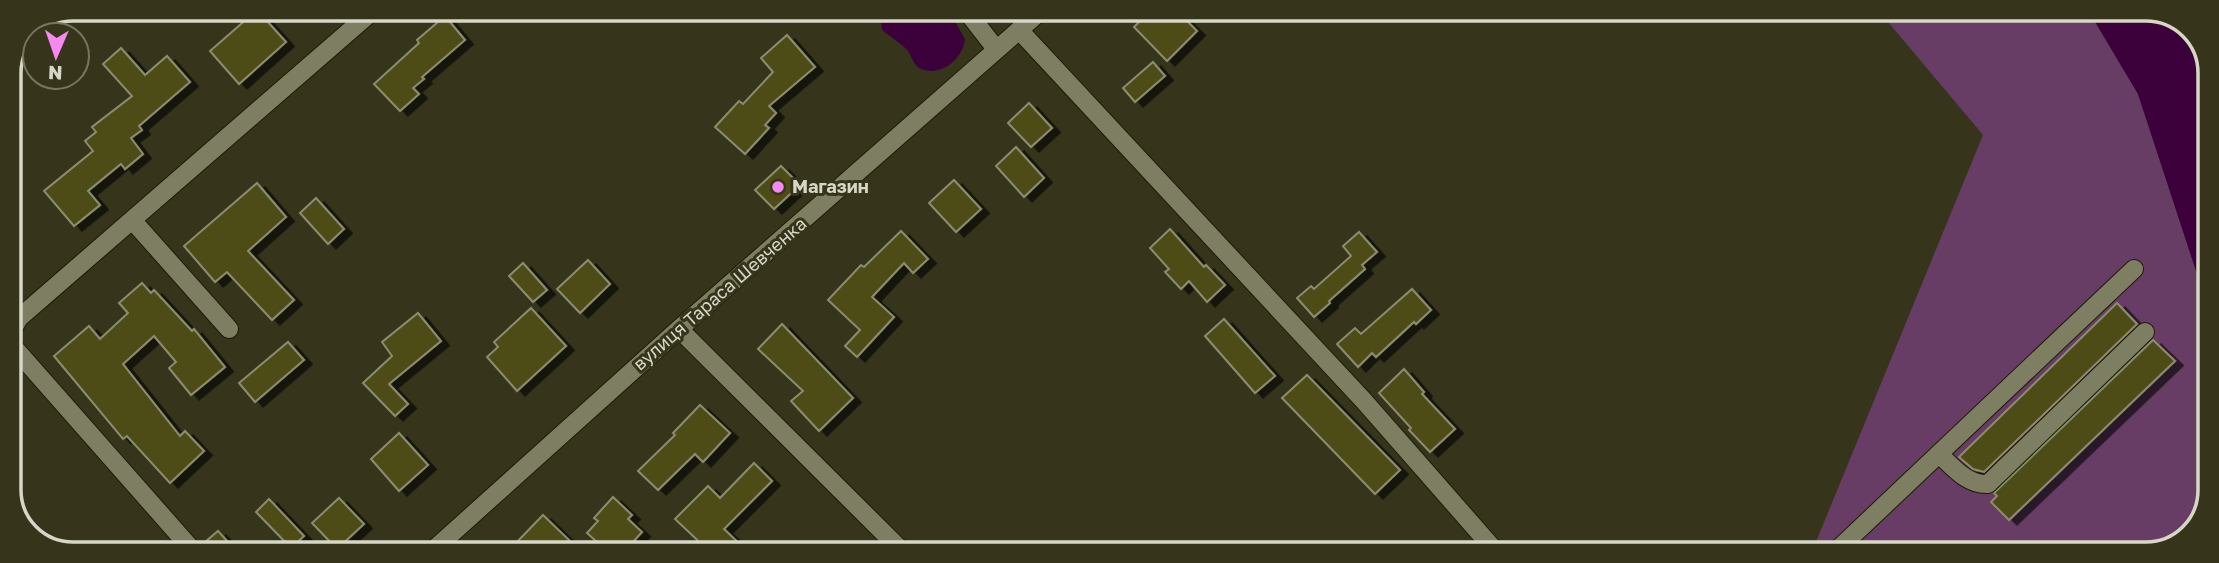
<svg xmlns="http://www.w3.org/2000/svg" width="2219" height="563" viewBox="0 0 2219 563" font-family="'Golos Text',sans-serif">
<defs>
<filter id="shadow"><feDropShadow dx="8" dy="4.5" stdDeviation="0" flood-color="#0009"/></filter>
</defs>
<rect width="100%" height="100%" fill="#36351b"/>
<polygon fill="#673d65" points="1878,10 2088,10 2138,94 2199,280 2209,288 2209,503 2188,539 2146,554 1811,554 1983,135"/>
<g fill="#3c003b">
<path d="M 882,9 L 945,9 L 954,20 L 965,39 C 963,59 941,77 921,69 C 913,65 912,57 908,51 C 901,43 890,37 882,30 L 880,13 Z"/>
<polygon points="2088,10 2159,10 2194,30 2210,65 2209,288 2199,280 2138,94"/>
</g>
<g fill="#4d4b19" stroke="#8c8c6f" stroke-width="2" filter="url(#shadow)">
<polygon points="1152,9 1175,9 1197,31 1167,61 1134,27"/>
<polygon points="257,10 286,42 239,84 210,51"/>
<polygon points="445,16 465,40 422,77 424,79 413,88 419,94 400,111 374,84 419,43 417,40"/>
<polygon points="787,35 815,67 769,106 776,113 765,125 769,128 745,154 715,127 739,101 743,104 773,72 761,58"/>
<polygon points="121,48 145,75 167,56 190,82 139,126 142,130 131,138 143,154 125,169 121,164 88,191 100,205 74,226 44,191 93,151 85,141 96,132 92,127 132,96 103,64"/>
<polygon points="1153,62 1165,76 1135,102 1123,88"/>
<polygon points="1029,103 1052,128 1031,147 1008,123"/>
<polygon points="1016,147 1044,178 1024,197 996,166"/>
<polygon points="781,166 800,185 774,209 755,190"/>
<polygon points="954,180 981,209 956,232 929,203"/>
<polygon points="257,183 286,217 248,251 294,300 272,320 227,272 215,282 184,246"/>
<polygon points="316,198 344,229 328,244 300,213"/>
<polygon points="1170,229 1204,267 1206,265 1225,285 1207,302 1189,281 1181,289 1165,272 1169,269 1150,248"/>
<polygon points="901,231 928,259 913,273 904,263 872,297 894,317 857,357 845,346 860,330 828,300 861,265 864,267"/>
<polygon points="1359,232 1377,252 1362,265 1365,269 1329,301 1330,303 1314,317 1297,298 1311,286 1314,289 1351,256 1343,246"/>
<polygon points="588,260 610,284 580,313 557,289"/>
<polygon points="523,263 547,290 533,302 509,276"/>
<polygon points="142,283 151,293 154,290 192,331 194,329 225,367 191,395 169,368 176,362 154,336 123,364 180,436 185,431 204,451 170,483 127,436 123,439 54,356 89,326 100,339 128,313 119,303"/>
<polygon points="1412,289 1431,310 1416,324 1414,322 1376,357 1372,353 1358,367 1337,344 1355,328 1361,334"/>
<polygon points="2117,303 2137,324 1984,472 1973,469 1959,457"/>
<polygon points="531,308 566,346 517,391 487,357 498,347 494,342"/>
<polygon points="418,313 441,341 389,384 408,404 395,416 363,383 392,356 382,342"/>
<polygon points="1224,319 1275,376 1255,393 1205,336"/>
<polygon points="782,324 853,398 819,431 791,401 803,391 758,349"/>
<polygon points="2153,340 2175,361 2009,520 1991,502 1997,496 1994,493"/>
<polygon points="288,342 304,360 255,402 239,383"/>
<polygon points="1404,369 1424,392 1422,394 1455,429 1430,452 1409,430 1411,428 1379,393"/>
<polygon points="1307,375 1400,470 1375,494 1282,398"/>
<polygon points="700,405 730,433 703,462 695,454 658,490 638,471 675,435 673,433"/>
<polygon points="399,433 428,465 399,491 371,459"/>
<polygon points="754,463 772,481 724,529 749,553 711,553 675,519 708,486 720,498"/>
<polygon points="613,497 632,515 628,519 642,532 623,553 609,553 587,533 598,521 594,518"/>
<polygon points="339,498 364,524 337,549 312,523"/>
<polygon points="269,499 304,536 291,548 256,512"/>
<polygon points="543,515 571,542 560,553 522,553 514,545"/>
<polygon points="218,531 238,553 212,553 204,543"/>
</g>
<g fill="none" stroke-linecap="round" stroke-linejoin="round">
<defs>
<g id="minor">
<polyline points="965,9 996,49"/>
<polyline points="1019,30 1364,401 1498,554"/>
<polyline points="133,221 229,329"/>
<polyline points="679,329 904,553"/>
<path d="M 1939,454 C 1953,467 1967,485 1988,484 L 2145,332"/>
<polyline points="195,553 10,343 11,332 19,318 375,9"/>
<polyline points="430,553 679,329 1043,9"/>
<polyline points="1833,554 2134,269"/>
</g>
</defs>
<use href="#minor" stroke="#1d1c04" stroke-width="20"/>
<use href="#minor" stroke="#7e7e62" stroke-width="18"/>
</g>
<circle fill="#f589ef" stroke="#36351b" stroke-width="2.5" cx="778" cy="187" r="7"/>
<g text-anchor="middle" stroke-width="6" stroke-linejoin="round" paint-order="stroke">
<g font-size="18" font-weight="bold" fill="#d7d7c8" stroke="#36351b" text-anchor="start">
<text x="792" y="193">Магазин</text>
</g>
<g font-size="18" fill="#d7d7c8" stroke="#36351b">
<text transform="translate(720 294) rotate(-41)" y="6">вулиця Тараса Шевченка</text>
</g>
</g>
<path d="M0 0H2219V563H0ZM73 21H2146A52 52 0 0 1 2198 73V490A52 52 0 0 1 2146 542H73A52 52 0 0 1 21 490V73A52 52 0 0 1 73 21Z" fill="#36351b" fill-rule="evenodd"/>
<path fill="none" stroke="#d7d7c8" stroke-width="3.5" d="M73 21H2146A52 52 0 0 1 2198 73V490A52 52 0 0 1 2146 542H73A52 52 0 0 1 21 490V73A52 52 0 0 1 73 21Z"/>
<g transform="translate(56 56) rotate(182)"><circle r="33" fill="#36351b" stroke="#767660" stroke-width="2"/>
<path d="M0-5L12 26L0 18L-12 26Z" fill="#f589ef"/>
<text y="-10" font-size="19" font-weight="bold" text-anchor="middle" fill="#d7d7c8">N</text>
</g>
</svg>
